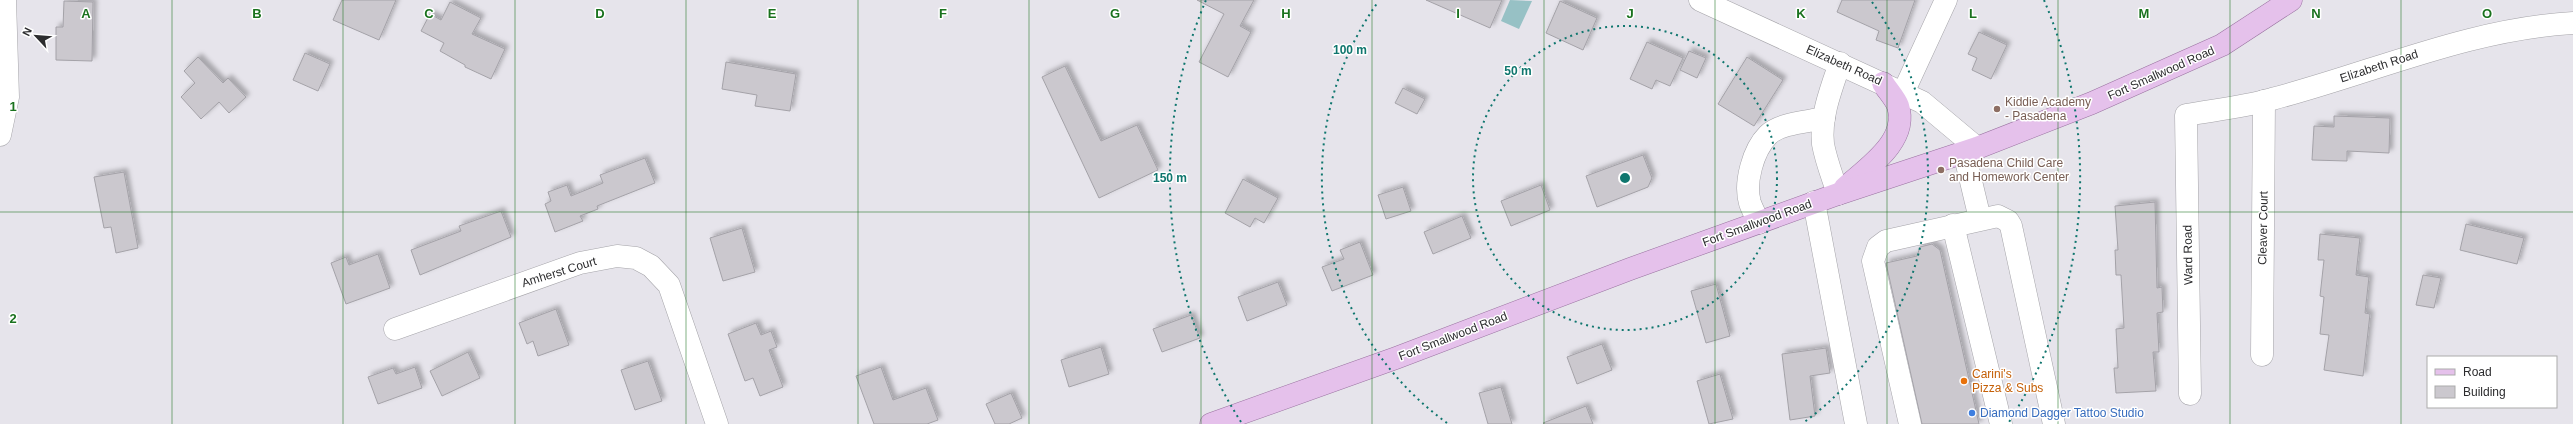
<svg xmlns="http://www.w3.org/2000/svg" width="2573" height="424" viewBox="0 0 2573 424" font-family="Arial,sans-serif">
<defs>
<filter id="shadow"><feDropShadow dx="3.5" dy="-3.5" stdDeviation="2" flood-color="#0004"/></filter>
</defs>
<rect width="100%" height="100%" fill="#e6e4eb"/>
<polygon fill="#97c1c5" points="1510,0 1532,1 1519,29 1501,21"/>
<g fill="#cbc8ce" stroke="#a4a2a8" filter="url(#shadow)">
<polygon points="342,0 396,0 379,40 333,20"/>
<polygon points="1197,0 1254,0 1240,26 1251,32 1228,77 1199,62 1224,14"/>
<polygon points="1426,0 1502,0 1490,28"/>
<polygon points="1842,0 1915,0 1898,48 1876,40 1879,31 1837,12"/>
<polygon points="64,1 93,2 92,61 56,60 56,27 63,27"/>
<polygon points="1560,1 1597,18 1583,50 1546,33"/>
<polygon points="450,2 481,18 472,34 505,49 491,79 465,67 465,65 440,51 444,43 421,31 430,14 441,20"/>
<polygon points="1979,32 2007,45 1991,79 1972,70 1977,58 1968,54"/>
<polygon points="1647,42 1683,58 1670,86 1656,80 1652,89 1630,79"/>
<polygon points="1689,51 1706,58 1697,78 1680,70"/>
<polygon points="305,53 330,64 318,91 293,80"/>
<polygon points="198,57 223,83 228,78 246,97 229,113 219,102 201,119 181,97 195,83 184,71"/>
<polygon points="1747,57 1783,80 1754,126 1718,104"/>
<polygon points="726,62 796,74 790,111 755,106 757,95 722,89"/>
<polygon points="1065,66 1101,141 1137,125 1158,170 1099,198 1042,77"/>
<polygon points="1403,88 1425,99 1417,114 1395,103"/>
<polygon points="2334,116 2390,118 2389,153 2347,151 2347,161 2312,160 2314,126 2334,127"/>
<polygon points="1643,155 1652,178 1648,187 1597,207 1586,176"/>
<polygon points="645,158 655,183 597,206 598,209 580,216 583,221 555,232 545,204 551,201 548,192 567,185 571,196 603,183 600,175"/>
<polygon points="124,172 138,248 116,253 111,227 104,228 94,177"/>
<polygon points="1243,179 1278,198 1264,223 1255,218 1250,227 1225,213"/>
<polygon points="1541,185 1550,210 1511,226 1501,201"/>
<polygon points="1403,187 1411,211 1386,219 1378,195"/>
<polygon points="2155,202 2157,288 2162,287 2163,312 2157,313 2159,352 2153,352 2156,391 2116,393 2114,368 2118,368 2116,329 2124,328 2121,275 2116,275 2115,250 2118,250 2115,206"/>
<polygon points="501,211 511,237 420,275 411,250 461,231 459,226"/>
<polygon points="1462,216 1471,238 1433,254 1424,232"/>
<polygon points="2466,224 2524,238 2517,264 2460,250"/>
<polygon points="742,228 755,272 723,281 710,238"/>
<polygon points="2320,234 2360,238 2356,275 2369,277 2365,313 2370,314 2363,376 2324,370 2329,335 2320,334 2324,297 2320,296 2324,260 2318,260"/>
<polygon points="1360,242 1373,275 1332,291 1322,267 1344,259 1340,250"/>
<polygon points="1932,244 1940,250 1979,424 1922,424 1886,263 1917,256 1920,247"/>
<polygon points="378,254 390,288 346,304 331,263 346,257 349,265"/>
<polygon points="2423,275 2441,278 2434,308 2416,305"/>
<polygon points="1278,282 1287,305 1247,321 1238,297"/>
<polygon points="1716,284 1730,336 1706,343 1691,291"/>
<polygon points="556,309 569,345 538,356 533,341 527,344 519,323"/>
<polygon points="1191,315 1200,338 1162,352 1153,329"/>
<polygon points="756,323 761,335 771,331 777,347 769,350 783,387 760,396 753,378 745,381 728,334"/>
<polygon points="1602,344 1612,370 1577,384 1567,357"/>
<polygon points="1101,347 1109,374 1069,387 1061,360"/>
<polygon points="1826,348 1830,373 1810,376 1815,416 1790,420 1782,354"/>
<polygon points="468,352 480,378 442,396 430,371"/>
<polygon points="648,361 662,401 635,410 621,370"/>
<polygon points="415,367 422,388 378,404 368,377 393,368 396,374"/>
<polygon points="881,367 893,400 926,388 938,420 927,424 874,424 856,376"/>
<polygon points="1720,374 1733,419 1709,424 1697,381"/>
<polygon points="1501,387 1512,424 1488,424 1479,393"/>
<polygon points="1011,393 1022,418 1009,424 995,424 986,404"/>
<polygon points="1586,406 1593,424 1544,424 1543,423"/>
</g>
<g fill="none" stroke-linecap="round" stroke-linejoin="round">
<defs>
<g id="minor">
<polyline points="1700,0 1922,102 1977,148"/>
<polyline points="1903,93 1946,0"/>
<polyline points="0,135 8,97 5,0"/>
<polyline points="1964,152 1980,219"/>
<path d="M 1838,194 C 1833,178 1826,161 1823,144 C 1820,117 1831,89 1840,63"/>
<polyline points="1814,202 1856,424"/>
<path d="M 1759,223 C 1756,216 1752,209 1750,203 C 1744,183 1753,150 1768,135 C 1780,123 1808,122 1824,118"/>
<polyline points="1953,225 2001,424"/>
<polyline points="395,329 580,263 617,256 636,258 651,266 669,285 717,424"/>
<polyline points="2262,355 2264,101"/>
<path d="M 2190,394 L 2186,115 C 2214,110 2244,107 2272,99 C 2372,73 2468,29 2573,23"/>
<polyline points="1910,424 1873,261 1878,247 1886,241 1998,216 2008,221 2011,226 2054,424"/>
</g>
<g id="major">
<path d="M 1845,188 C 1867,168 1909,141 1898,106 C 1895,98 1887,90 1883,83"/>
<polyline points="1211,424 1396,358 1630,269 1838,194 1977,148 2092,103 2222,45 2291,0"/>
</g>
</defs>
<use href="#minor" stroke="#a5a4a9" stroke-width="23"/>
<use href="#major" stroke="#9972a0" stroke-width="23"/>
<use href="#minor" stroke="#fff" stroke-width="22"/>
<use href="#major" stroke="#e5c1eb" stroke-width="22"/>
</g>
<path fill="none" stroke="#1a721e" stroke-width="1" stroke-opacity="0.55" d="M 172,0 L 172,424M 343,0 L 343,424M 515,0 L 515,424M 686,0 L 686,424M 858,0 L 858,424M 1029,0 L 1029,424M 1201,0 L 1201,424M 1372,0 L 1372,424M 1544,0 L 1544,424M 1715,0 L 1715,424M 1887,0 L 1887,424M 2058,0 L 2058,424M 2230,0 L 2230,424M 2401,0 L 2401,424M 0,212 L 2573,212"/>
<g fill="none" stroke="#0f766e" stroke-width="2" stroke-dasharray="2 4">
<circle cx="1625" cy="178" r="152"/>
<path d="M1447 423A303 303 0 0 1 1378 2M1872 2A303 303 0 0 1 1803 423"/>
<path d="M1241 422A455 455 0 0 1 1206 0M2044 0A455 455 0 0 1 2009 422"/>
</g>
<g fill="#8d6e63" stroke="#fff" stroke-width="1.5">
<circle cx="1997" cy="109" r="4"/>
<circle cx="1941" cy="170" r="4"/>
</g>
<circle fill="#e8710a" stroke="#fff" stroke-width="1.5" cx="1964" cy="381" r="4"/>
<circle fill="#3f7fe0" stroke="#fff" stroke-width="1.5" cx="1972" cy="413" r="4"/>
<g text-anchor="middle" stroke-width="3" stroke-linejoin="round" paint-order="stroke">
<g font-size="12" fill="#2c2c2e" stroke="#fff">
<text transform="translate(1844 65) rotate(24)" y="4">Elizabeth Road</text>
<text transform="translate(2379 66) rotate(-18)" y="4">Elizabeth Road</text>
<text transform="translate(2161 73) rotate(-24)" y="4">Fort Smallwood Road</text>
<text transform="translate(1757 223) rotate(-20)" y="4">Fort Smallwood Road</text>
<text transform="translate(2263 228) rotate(-89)" y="4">Cleaver Court</text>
<text transform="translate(2188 255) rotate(-91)" y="4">Ward Road</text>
<text transform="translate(559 272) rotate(-17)" y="4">Amherst Court</text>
<text transform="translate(1453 336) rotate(-21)" y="4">Fort Smallwood Road</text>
</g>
<g font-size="12" fill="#785e54" stroke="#fff" text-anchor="start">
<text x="2005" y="106">Kiddie Academy<tspan x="2005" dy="14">- Pasadena</tspan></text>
<text x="1949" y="167">Pasadena Child Care<tspan x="1949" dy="14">and Homework Center</tspan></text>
</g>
<g font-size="12" fill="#c56008" stroke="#fff" text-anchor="start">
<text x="1972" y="378">Carini's<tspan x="1972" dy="14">Pizza &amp; Subs</tspan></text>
</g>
<g font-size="12" fill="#366cbe" stroke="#fff" text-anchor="start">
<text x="1980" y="417">Diamond Dagger Tattoo Studio</text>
</g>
</g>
<g font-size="13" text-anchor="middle" font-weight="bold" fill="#1a721e" stroke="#fff" stroke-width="3" stroke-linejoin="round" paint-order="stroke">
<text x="86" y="18">A</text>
<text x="257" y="18">B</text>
<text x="429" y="18">C</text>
<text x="600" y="18">D</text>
<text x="772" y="18">E</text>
<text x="943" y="18">F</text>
<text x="1115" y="18">G</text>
<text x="1286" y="18">H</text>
<text x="1458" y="18">I</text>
<text x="1630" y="18">J</text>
<text x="1801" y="18">K</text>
<text x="1973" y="18">L</text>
<text x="2144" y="18">M</text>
<text x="2316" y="18">N</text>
<text x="2487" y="18">O</text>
<text x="13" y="111">1</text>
<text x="13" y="323">2</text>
</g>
<circle cx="1625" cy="178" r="6" fill="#0f766e" stroke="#fff" stroke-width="2"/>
<g font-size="12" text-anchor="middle" font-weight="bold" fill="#0f766e" stroke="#fff" stroke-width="3" stroke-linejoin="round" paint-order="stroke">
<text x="1350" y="54">100 m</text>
<text x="1518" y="75">50 m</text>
<text x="1170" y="182">150 m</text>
</g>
<rect x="2427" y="356" width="130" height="52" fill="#ffffff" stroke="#ababab"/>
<rect x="2435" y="369" width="20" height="6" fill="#e5c1eb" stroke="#ababab"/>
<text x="2463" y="376" font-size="12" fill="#2c2c2e">Road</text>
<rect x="2435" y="386" width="20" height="12" fill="#cbc8ce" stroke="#ababab"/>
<text x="2463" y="396" font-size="12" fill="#2c2c2e">Building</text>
<g transform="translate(36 36) rotate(296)" stroke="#ffffff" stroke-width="3" paint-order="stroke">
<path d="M0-3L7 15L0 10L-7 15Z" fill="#2c2c2e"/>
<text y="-6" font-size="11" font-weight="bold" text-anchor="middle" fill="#2c2c2e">N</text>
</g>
</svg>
